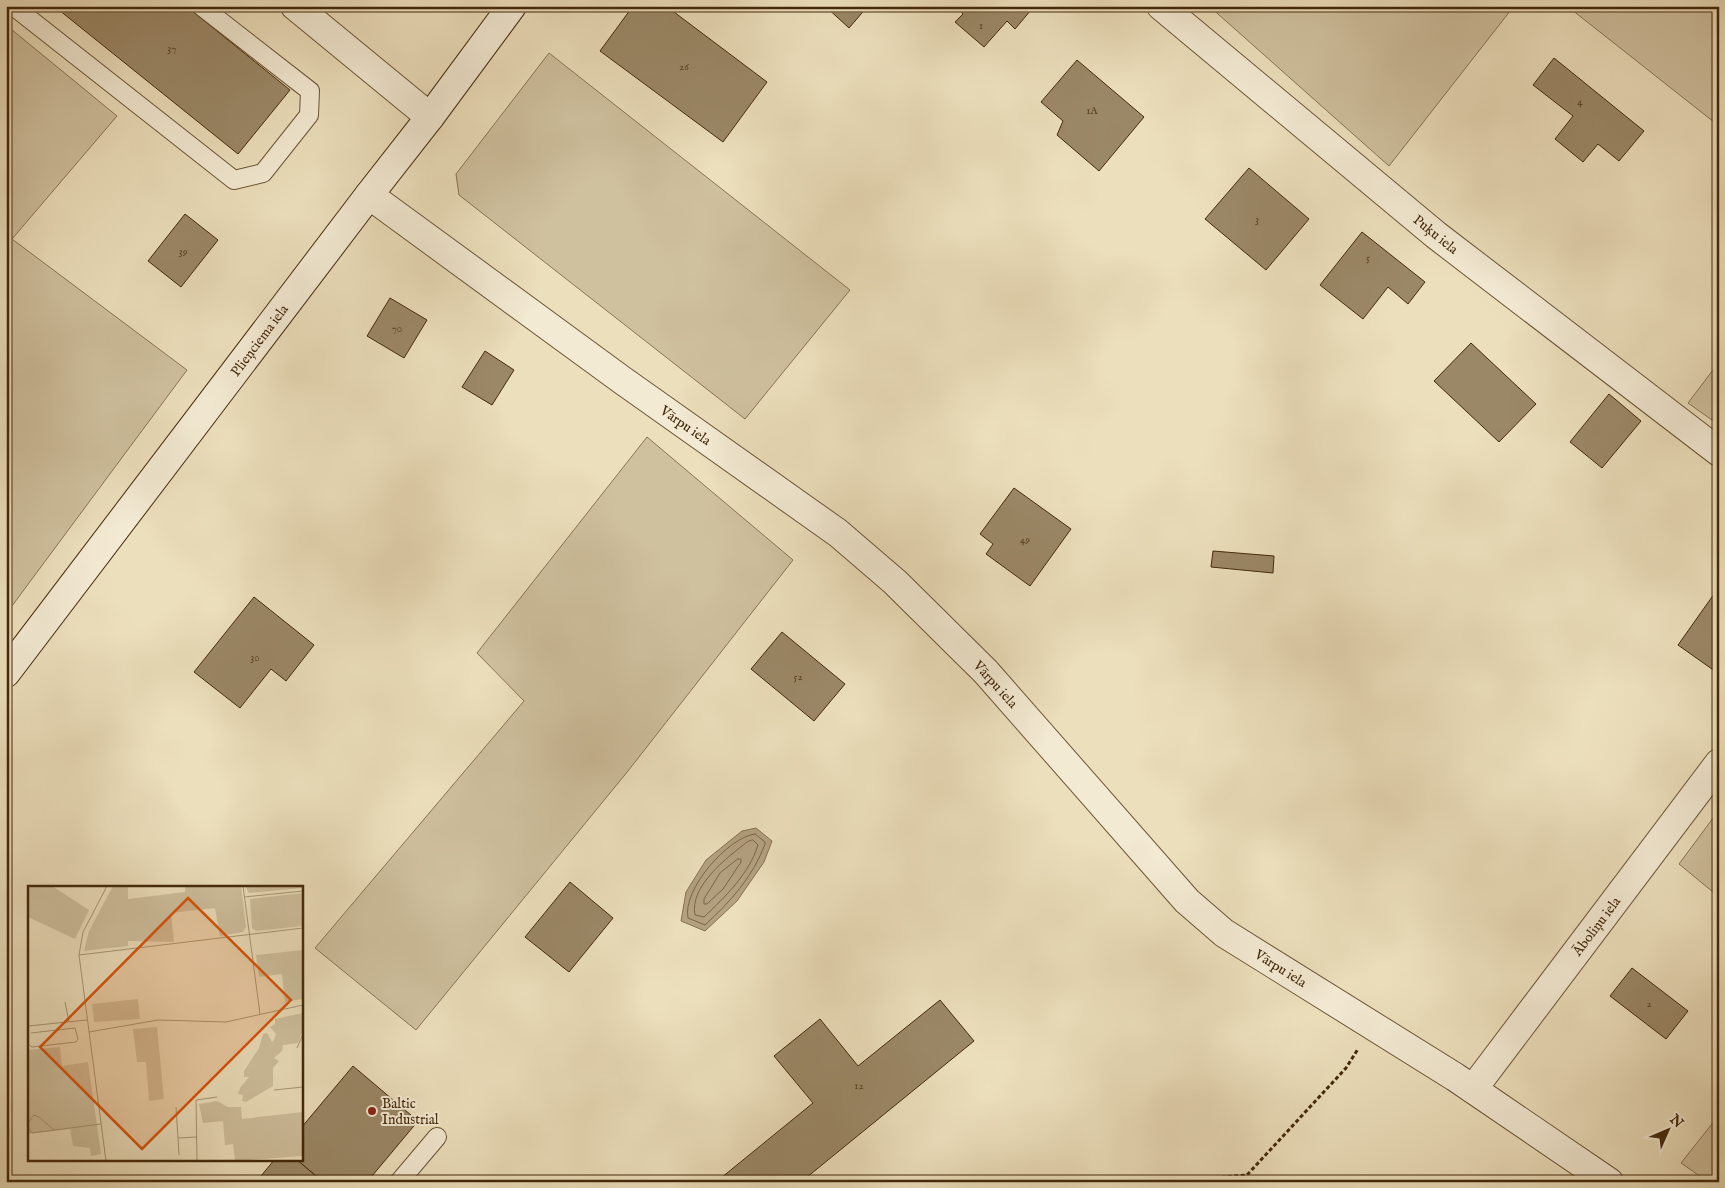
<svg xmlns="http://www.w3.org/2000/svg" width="1725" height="1188" viewBox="0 0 1725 1188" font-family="'IM FELL English',serif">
<rect width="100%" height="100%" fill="#ecdfbc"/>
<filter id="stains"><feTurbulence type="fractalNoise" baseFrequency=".004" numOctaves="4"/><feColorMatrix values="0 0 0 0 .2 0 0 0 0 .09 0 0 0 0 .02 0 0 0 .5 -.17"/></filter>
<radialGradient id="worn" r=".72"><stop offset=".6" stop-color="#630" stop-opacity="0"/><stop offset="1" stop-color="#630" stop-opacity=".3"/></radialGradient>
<g fill="#cfc09e" stroke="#897454">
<polygon points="1209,6 1514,6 1389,166"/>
<polygon points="1567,6 1719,6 1719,126"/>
<polygon points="6,25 117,116 12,239 187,370 6,614"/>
<polygon points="549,53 850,290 745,419 459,195 456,174"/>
<polygon points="1719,362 1719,425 1688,403"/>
<polygon points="647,437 793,560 628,771 416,1030 315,948 524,701 477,653"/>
<polygon points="1719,810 1719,897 1679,864"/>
<polygon points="1719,1115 1719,1182 1708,1182 1681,1163"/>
</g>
<polygon fill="#b3a180" stroke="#867151" points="756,828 772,841 764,862 737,901 705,931 681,921 686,892 706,860 742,831"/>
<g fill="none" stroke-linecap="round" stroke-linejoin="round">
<g stroke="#7b6546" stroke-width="1">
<path d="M 755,834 L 765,842 L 765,844 C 753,877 730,902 705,925 L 688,918 C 682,890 728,837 755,834 Z"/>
<path d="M 753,840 L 758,845 C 749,874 725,897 704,917 L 695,915 C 689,886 728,857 747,842 Z"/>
<polygon points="738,859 741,859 741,862 723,889 707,904 704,904 704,899 720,873"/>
</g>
</g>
<g fill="#9b8867" stroke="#43290b">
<polygon points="54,6 186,6 290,90 238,154"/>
<polygon points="633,6 666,6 767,82 723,142 600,51"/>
<polygon points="825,6 868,6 849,28"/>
<polygon points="955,6 1026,6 1031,10 1015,29 1007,21 984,47 955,22 963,14"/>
<polygon points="1554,58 1644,131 1619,161 1598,144 1583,162 1555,139 1573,116 1533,85"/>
<polygon points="1077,60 1144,117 1099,171 1057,135 1063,121 1041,102"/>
<polygon points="1249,168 1309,219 1266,270 1205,219"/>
<polygon points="185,214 218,240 181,287 148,261"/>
<polygon points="1362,232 1425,282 1408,304 1388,287 1363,319 1320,285"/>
<polygon points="390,298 427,320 404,358 367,336"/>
<polygon points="1471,343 1536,404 1499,442 1434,381"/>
<polygon points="485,351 514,370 492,405 462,387"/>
<polygon points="1609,394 1641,421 1602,468 1570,442"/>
<polygon points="1014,488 1071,529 1030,586 986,554 993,544 980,534"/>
<polygon points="1213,551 1274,556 1273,573 1211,567"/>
<polygon points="1719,587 1719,674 1678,645"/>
<polygon points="254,597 314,645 286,681 271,669 240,708 194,672"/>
<polygon points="782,632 845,684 814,721 751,669"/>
<polygon points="570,882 613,918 569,972 525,937"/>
<polygon points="1632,968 1688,1011 1666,1039 1610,996"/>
<polygon points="940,1000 974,1041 801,1182 716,1182 813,1103 774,1056 820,1019 858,1066"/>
<polygon points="353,1066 418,1121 367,1182 323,1182 296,1159 301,1159 301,1128"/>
<polygon points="275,1159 296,1159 323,1182 256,1182"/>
</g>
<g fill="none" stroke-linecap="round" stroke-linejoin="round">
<defs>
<g id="service">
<polyline points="13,6 234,180 263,173 309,115 310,91 201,6"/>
<polyline points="399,1182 437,1137"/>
</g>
<g id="minor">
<polyline points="295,6 430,117"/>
<polyline points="1161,6 1436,235 1719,452"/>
<polyline points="369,195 622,380 838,533 895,582 986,672 1187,901 1224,933 1455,1077 1609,1182"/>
<polyline points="1473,1089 1719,763"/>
</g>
<polyline id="secondary" points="6,673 369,195 430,117 512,6"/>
</defs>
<use href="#service" stroke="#6d5637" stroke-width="20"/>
<use href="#minor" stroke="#6d5637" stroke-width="30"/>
<use href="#secondary" stroke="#43290b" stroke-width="30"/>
<polyline stroke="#43290b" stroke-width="3" stroke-dasharray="4 2.5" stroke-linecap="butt" points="1163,1182 1247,1175 1346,1068 1358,1049"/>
<use href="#service" stroke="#f3ead3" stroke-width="18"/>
<use href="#minor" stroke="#f3ead3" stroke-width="28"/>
<use href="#secondary" stroke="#f3ead3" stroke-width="28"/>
</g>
<circle fill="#8f2418" stroke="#f3ead3" stroke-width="2" cx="372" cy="1111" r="5"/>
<g text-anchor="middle" stroke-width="4" stroke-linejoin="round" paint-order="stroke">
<g font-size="11" fill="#594122">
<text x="981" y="29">1</text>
<text x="172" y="52">37</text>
<text x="684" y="70">26</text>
<text x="1580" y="105">4</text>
<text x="1092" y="114">1A</text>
<text x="1257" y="223">3</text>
<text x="183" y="255">39</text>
<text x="1368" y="261">5</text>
<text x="397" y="332">70</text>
<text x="1025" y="543">49</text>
<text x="255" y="661">30</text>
<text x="798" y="680">52</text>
<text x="1649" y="1007">2</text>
<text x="859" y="1089">12</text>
</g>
<g font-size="14" fill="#43290b" stroke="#f3ead3">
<text transform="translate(1436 234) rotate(39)" y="5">Puķu iela</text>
<text transform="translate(259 340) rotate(-53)" y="5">Plieņciema iela</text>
<text transform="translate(686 425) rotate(35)" y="5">Vārpu iela</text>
<text transform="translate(996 684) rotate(48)" y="5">Vārpu iela</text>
<text transform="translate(1596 926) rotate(-53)" y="5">Āboliņu iela</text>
<text transform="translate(1281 968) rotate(32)" y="5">Vārpu iela</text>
</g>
<g font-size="14" fill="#43290b" stroke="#f3ead3" text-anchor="start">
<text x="382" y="1108">Baltic<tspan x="382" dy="16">Industrial</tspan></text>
</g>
</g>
<g transform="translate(28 886)">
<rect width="275" height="275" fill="#ecdfbc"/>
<path d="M 0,0 L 24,0 L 61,24 L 47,53 L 0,31 ZM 85,0 L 100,0 L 100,13 L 157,6 L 157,0 L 213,0 L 218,41 L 215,46 L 192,50 L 187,22 L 143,27 L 146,56 L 100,55 L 100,60 L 56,65 L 61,45 ZM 217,0 L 275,0 L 275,2 L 221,7 ZM 275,7 L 275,40 L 228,45 L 224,42 L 222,13 ZM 275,64 L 275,113 L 257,116 L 254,88 L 231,91 L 228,69 ZM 110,113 L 112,133 L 66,136 L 64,118 ZM 275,127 L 275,144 L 270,157 L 255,159 L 254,165 L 246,172 L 251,175 L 245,182 L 245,200 L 218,216 L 214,215 L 215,209 L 210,208 L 212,202 L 221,191 L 216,191 L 216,185 L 231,162 L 235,148 L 239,147 L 244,156 L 246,154 L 248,148 L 242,141 L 247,138 L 247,133 ZM 129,141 L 136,213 L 121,215 L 118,176 L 109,176 L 105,143 ZM 32,161 L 34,180 L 60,176 L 73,268 L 63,270 L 62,262 L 45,260 L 42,243 L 0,248 L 0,164 ZM 189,215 L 200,221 L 213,221 L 214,233 L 275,226 L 275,270 L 207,275 L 205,258 L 197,259 L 195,235 L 175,237 L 171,218 Z" fill="#cfc09e"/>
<path fill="none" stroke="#a89675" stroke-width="1" d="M 215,0 L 232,128M 216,11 L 275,5M 51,69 L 275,42M 37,116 L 41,136M 0,140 L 59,134M 61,146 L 130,134 L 198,136 L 275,119M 0,158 L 4,161 L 48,156 L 50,153 L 47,142 L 3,147M 269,162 L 275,148M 246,204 L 275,201M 148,221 L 150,252 L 169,251M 0,237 L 6,229 L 11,231 L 26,244M 0,241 L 4,247 L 73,238M 150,252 L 151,269M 78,275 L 51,69 L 55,46 L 79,0M 169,275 L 168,214 L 189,211"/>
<path fill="#d8540c" fill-opacity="0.15" stroke="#d8540c" stroke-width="2.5" d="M 160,12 L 263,114 L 114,263 L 12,161 Z"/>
<rect width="275" height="275" fill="none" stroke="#43290b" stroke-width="2.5"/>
</g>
<rect width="1725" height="1188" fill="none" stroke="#ecdfbc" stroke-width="25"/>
<rect x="8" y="8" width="1710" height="1173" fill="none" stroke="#43290b" stroke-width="2.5"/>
<rect x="12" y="12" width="1700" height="1163" fill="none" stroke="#43290b"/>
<g transform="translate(1668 1130) rotate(45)" stroke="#f3ead3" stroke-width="4" paint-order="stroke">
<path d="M0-4L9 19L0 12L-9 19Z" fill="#43290b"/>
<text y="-8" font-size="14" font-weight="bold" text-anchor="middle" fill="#43290b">N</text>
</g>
<rect width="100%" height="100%" filter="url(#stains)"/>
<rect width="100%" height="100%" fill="url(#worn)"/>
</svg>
